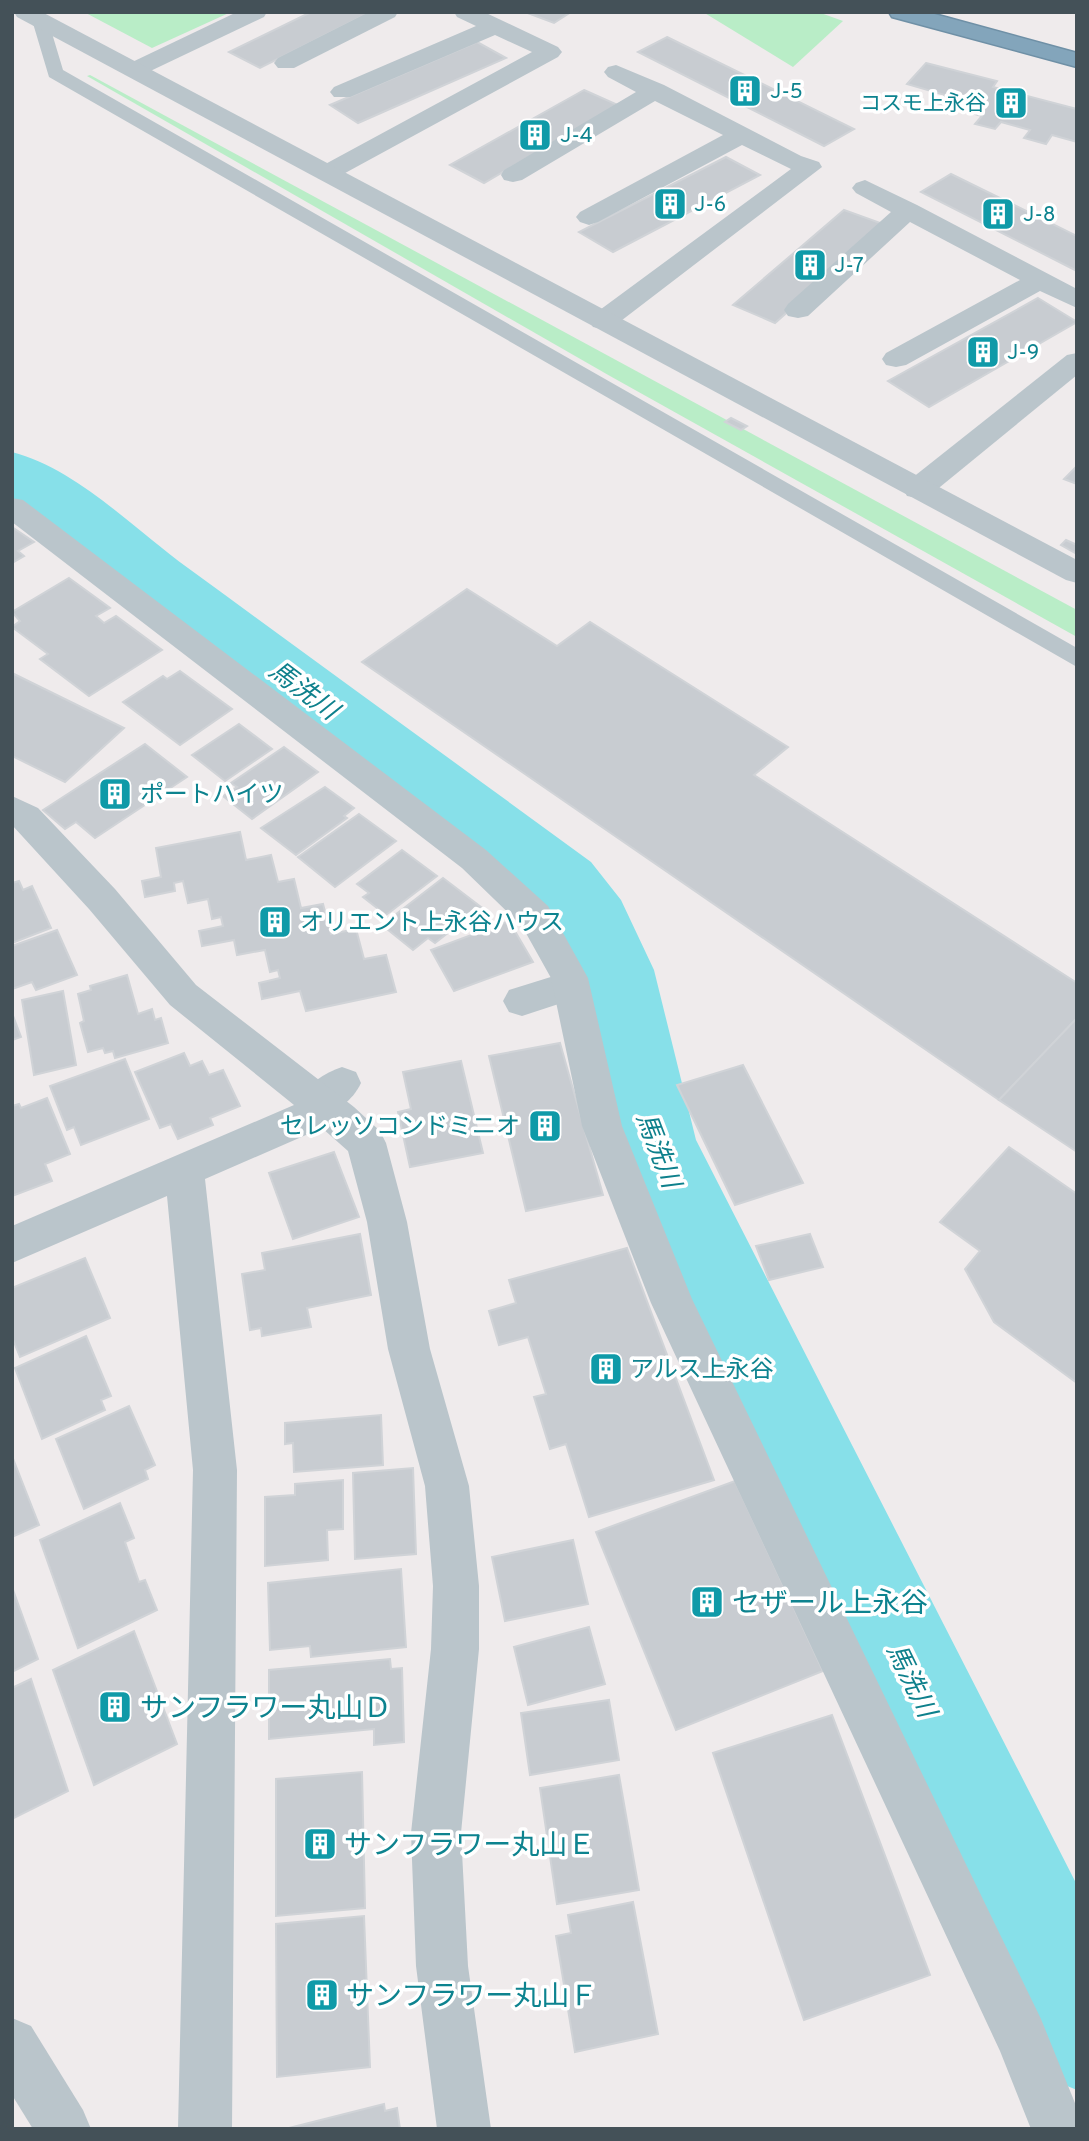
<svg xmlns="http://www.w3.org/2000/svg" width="1089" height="2141" viewBox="0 0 1089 2141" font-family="Overpass,'Noto Sans JP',sans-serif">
<rect width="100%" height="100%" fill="#efebec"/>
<g fill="#b9edc7">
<polygon points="84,12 231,12 152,48"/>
<polygon points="703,12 818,12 843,21 793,67"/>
<polygon points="90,75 1077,610 1077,637 610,376 87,76"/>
</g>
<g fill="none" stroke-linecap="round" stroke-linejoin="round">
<path fill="#87e0e9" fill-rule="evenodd" d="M 12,452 C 77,469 134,529 188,568 C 322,666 457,764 591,862 L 621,900 L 654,970 L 696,1140 L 1077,1885 L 1077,2090 L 1033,2072 L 993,1976 L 603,1142 L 566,970 L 554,937 L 531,908 L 12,505 Z"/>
</g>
<g fill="#c8ccd1" stroke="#d0d3d7" stroke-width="2">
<polygon points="311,12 371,12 260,68 229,52"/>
<polygon points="525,12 571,12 554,23"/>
<polygon points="667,37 854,129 824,146 638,52"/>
<polygon points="477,42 506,58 358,123 330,105"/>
<polygon points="926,63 997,81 993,87 1077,109 1077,142 1052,135 1046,144 1024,138 1030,130 1001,122 995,129 975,124 982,116 964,111 972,102 954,101 949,107 938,103 945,95 907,84"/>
<polygon points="584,90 618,105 484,183 450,165"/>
<polygon points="726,157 760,175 613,252 579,232"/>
<polygon points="951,174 1077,236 1077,271 921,192"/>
<polygon points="844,210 886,225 775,323 733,305"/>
<polygon points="1038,298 1077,322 929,407 888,381"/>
<polygon points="731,418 747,426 741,430 725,422"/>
<polygon points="1077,466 1077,484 1064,479"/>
<polygon points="12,527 34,542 18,551 24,556 12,563"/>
<polygon points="1066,540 1077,545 1077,554 1061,545"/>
<polygon points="69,578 110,608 96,616 104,623 116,616 162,650 89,696 40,659 48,654 12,627 20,621 12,612"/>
<polygon points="467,589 557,646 590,622 788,747 754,775 1077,983 1077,1018 999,1100 362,662"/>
<polygon points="180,671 232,709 180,745 123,702 163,676 167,679"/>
<polygon points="12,673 124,728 65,782 12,756"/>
<polygon points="239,724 272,749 225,781 192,755"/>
<polygon points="145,744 187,777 95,838 76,822 65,829 43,810"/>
<polygon points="284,747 318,772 252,819 223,796 237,787 231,783"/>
<polygon points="325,787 354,808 344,816 347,818 296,855 261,828"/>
<polygon points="359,814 396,841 335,887 298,857"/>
<polygon points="240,832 246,860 271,855 278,882 294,879 301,908 323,904 331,934 356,929 364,959 386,955 396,992 306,1011 300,991 262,999 259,983 280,978 278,970 270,972 265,950 237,955 234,940 202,946 199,931 223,926 221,917 212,919 208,899 188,903 183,881 174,883 175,891 145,897 142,881 161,877 156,848"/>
<polygon points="402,850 437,876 386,915 363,897 369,893 357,884"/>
<polygon points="443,878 481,907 435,943 428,938 413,950 382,925"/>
<polygon points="19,881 23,890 32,886 51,928 12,943 12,883"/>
<polygon points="509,921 533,962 454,991 431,950"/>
<polygon points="57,930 77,975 36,990 32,982 12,989 12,946"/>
<polygon points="127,975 138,1014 152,1009 155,1020 161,1018 168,1043 115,1058 113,1051 105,1053 103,1048 88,1052 80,1023 84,1021 78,994 91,990 90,986"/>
<polygon points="63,991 76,1065 34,1075 22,1000"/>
<polygon points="12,1013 21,1037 12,1040"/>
<polygon points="1077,1018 1077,1152 999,1100"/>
<polygon points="560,1043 603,1195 526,1211 489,1056"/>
<polygon points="184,1053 190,1066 202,1061 209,1075 223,1070 240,1106 210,1118 213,1125 178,1139 171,1124 160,1128 135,1072"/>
<polygon points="125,1059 149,1119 81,1145 74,1127 67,1130 50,1086"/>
<polygon points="461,1061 483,1153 410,1167 398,1112 411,1109 403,1072"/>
<polygon points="743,1065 803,1183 735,1205 677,1085"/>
<polygon points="47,1098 70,1154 45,1164 52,1181 12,1196 12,1106 19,1104 21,1108"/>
<polygon points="1009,1147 1077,1194 1077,1383 994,1322 965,1269 980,1251 940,1222"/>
<polygon points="334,1152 359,1217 293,1239 269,1173"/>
<polygon points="360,1234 371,1295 307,1308 311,1327 262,1336 261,1328 250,1330 242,1274 265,1270 262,1253"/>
<polygon points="810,1234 823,1267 769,1280 756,1246"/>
<polygon points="627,1248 714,1480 589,1517 566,1444 550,1449 534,1397 546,1394 528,1337 499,1345 489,1311 516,1303 509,1280"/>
<polygon points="85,1258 110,1318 20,1357 12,1337 12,1288"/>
<polygon points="86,1336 111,1396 101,1400 105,1410 42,1439 15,1368"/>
<polygon points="129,1406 155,1465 145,1470 148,1479 84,1509 56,1439"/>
<polygon points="381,1415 383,1465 294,1472 293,1443 285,1444 285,1423"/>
<polygon points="12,1456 39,1525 12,1537"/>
<polygon points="413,1468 416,1554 355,1559 353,1473"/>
<polygon points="343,1480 343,1529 327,1530 328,1560 265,1566 265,1497 295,1495 295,1484"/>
<polygon points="735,1481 823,1671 676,1730 596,1532"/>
<polygon points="120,1503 134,1538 125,1542 139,1582 145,1580 157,1610 78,1648 40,1540"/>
<polygon points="573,1540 588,1604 505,1621 492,1557"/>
<polygon points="401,1569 406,1647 311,1657 310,1646 270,1650 268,1583"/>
<polygon points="12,1587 38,1659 12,1672"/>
<polygon points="589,1627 605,1684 528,1705 514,1647"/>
<polygon points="134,1631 177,1744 94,1785 53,1670"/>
<polygon points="390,1659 391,1669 402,1668 404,1742 374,1745 374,1729 269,1739 269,1670"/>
<polygon points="31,1679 68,1791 12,1819 12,1688"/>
<polygon points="609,1700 619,1760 530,1775 521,1713"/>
<polygon points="832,1715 930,1975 804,2020 713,1753"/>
<polygon points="362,1772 365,1908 276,1916 276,1779"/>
<polygon points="619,1775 639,1890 557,1904 540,1788"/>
<polygon points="633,1902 658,2034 575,2052 556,1936 571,1933 568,1915"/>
<polygon points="364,1916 370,2067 277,2077 276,1924"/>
<polygon points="384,2104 385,2111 397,2108 400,2129 285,2129"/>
</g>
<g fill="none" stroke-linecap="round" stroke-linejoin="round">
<defs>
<polygon id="motorway" points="889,12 927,12 1077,53 1077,67 892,17"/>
</defs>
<use href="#motorway" stroke="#6f90a6" stroke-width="3"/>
<polygon fill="#bac5cb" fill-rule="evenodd" points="40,15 48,20 63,70 1077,648 1077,667 49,77 32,20"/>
<g fill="#bac5cb" fill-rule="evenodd">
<polygon points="369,12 398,12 395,17 294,68 278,68 274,63 278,58"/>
<polygon points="454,12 484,12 558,47 562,52 558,57 336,178 327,180 318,178 315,173 318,168 532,52 495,35 350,97 334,97 330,92 334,87 476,26 457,17"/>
<polygon points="616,65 664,85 801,156 819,162 822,167 613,327 603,329 593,327 589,321 593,315 791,169 742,145 598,222 589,225 580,222 576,217 580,212 723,135 655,101 522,180 513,182 504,180 501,175 504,170 636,92 608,77 604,72 608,67"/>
<polygon points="865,180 917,205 1077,289 1077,308 1040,291 906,365 896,367 886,365 882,359 886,353 1020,280 910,222 808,316 798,318 788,316 784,310 788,304 891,212 856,193 852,188 856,183"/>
<polygon points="1077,353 1077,375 929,496 918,498 907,496 903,489 907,482 1067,355"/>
<polygon points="570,971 583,976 589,986 583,996 522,1016 509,1012 503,1001 509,990"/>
<path d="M 342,1067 L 356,1072 L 361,1083 C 351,1104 328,1120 304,1112 L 299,1101 C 307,1084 324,1073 342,1067 Z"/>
</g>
<g fill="#bac5cb" fill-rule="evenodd">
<polygon points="237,12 267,12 264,17 142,75 126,75 122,70 126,65"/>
<polygon points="12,498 23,500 486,850 548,906 588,978 622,1126 692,1299 1041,2019 1077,2108 1077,2129 1031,2129 1000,2051 651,1303 582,1126 551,978 522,926 462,868 12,522"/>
<polygon points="12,796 38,808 115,889 196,985 354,1107 380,1131 386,1143 407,1222 430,1349 469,1486 479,1586 479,1649 461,1833 468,1966 491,2129 437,2129 416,1966 411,1833 431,1649 433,1586 425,1486 388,1349 367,1222 348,1151 322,1128 205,1179 237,1470 232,2129 178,2129 193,1470 167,1196 12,1263 12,1226 294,1105 170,1005 89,909 12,825"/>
<polygon points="12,2018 31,2026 83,2110 91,2129 33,2129 12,2095"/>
</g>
<polygon fill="#bac5cb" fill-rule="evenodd" points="14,12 42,12 1077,560 1077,583 1066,580 17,17"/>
<use href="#motorway" fill="#83a5bb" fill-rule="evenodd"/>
</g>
<defs>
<symbol id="building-square" viewBox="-11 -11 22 22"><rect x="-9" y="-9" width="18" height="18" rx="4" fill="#0f9aa8" stroke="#fff"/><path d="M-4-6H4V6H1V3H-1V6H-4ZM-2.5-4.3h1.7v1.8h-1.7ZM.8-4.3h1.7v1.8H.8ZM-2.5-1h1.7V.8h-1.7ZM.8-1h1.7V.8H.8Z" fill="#fff"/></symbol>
</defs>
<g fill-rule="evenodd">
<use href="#building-square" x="726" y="72" width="38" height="38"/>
<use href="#building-square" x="992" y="84" width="38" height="38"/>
<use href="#building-square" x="516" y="116" width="38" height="38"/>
<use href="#building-square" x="651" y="185" width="38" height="38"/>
<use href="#building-square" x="979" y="195" width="38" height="38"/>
<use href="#building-square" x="791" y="246" width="38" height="38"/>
<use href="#building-square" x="964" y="333" width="38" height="38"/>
<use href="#building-square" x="96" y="775" width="38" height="38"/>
<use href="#building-square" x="256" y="903" width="38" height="38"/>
<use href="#building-square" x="526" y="1107" width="38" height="38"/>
<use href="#building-square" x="587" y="1350" width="38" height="38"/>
<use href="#building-square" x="688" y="1583" width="38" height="38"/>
<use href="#building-square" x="96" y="1688" width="38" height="38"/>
<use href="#building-square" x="301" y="1825" width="38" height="38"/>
<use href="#building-square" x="303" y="1976" width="38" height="38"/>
</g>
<g text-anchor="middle" stroke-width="7" stroke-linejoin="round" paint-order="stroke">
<g font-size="21" fill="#0d838f" stroke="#fff" text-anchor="start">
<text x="770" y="98">J-5</text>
<text x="986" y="110" text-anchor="end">コスモ上永谷</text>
<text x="560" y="142">J-4</text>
<text x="694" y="211">J-6</text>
<text x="1023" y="221">J-8</text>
<text x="834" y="272">J-7</text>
<text x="1007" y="359">J-9</text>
</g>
<g font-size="24" fill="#0d838f" stroke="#fff" text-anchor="start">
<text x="140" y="802">ポートハイツ</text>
<text x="300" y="930">オリエント上永谷ハウス</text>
<text x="520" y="1134" text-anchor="end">セレッソコンドミニオ</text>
<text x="630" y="1377">アルス上永谷</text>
</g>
<g font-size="26" font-style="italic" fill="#0e808c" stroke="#fff">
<text transform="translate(304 690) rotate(37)" y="9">馬洗川</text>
<text transform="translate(659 1150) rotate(69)" y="9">馬洗川</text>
<text transform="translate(912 1680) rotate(64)" y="9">馬洗川</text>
</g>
<g font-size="28" fill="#0d838f" stroke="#fff" text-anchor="start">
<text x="732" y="1612">セザール上永谷</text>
<text x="140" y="1717">サンフラワー丸山Ｄ</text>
<text x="344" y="1854">サンフラワー丸山Ｅ</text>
<text x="346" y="2005">サンフラワー丸山Ｆ</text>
</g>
</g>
<rect width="1089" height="2141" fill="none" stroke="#445158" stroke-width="28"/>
</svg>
